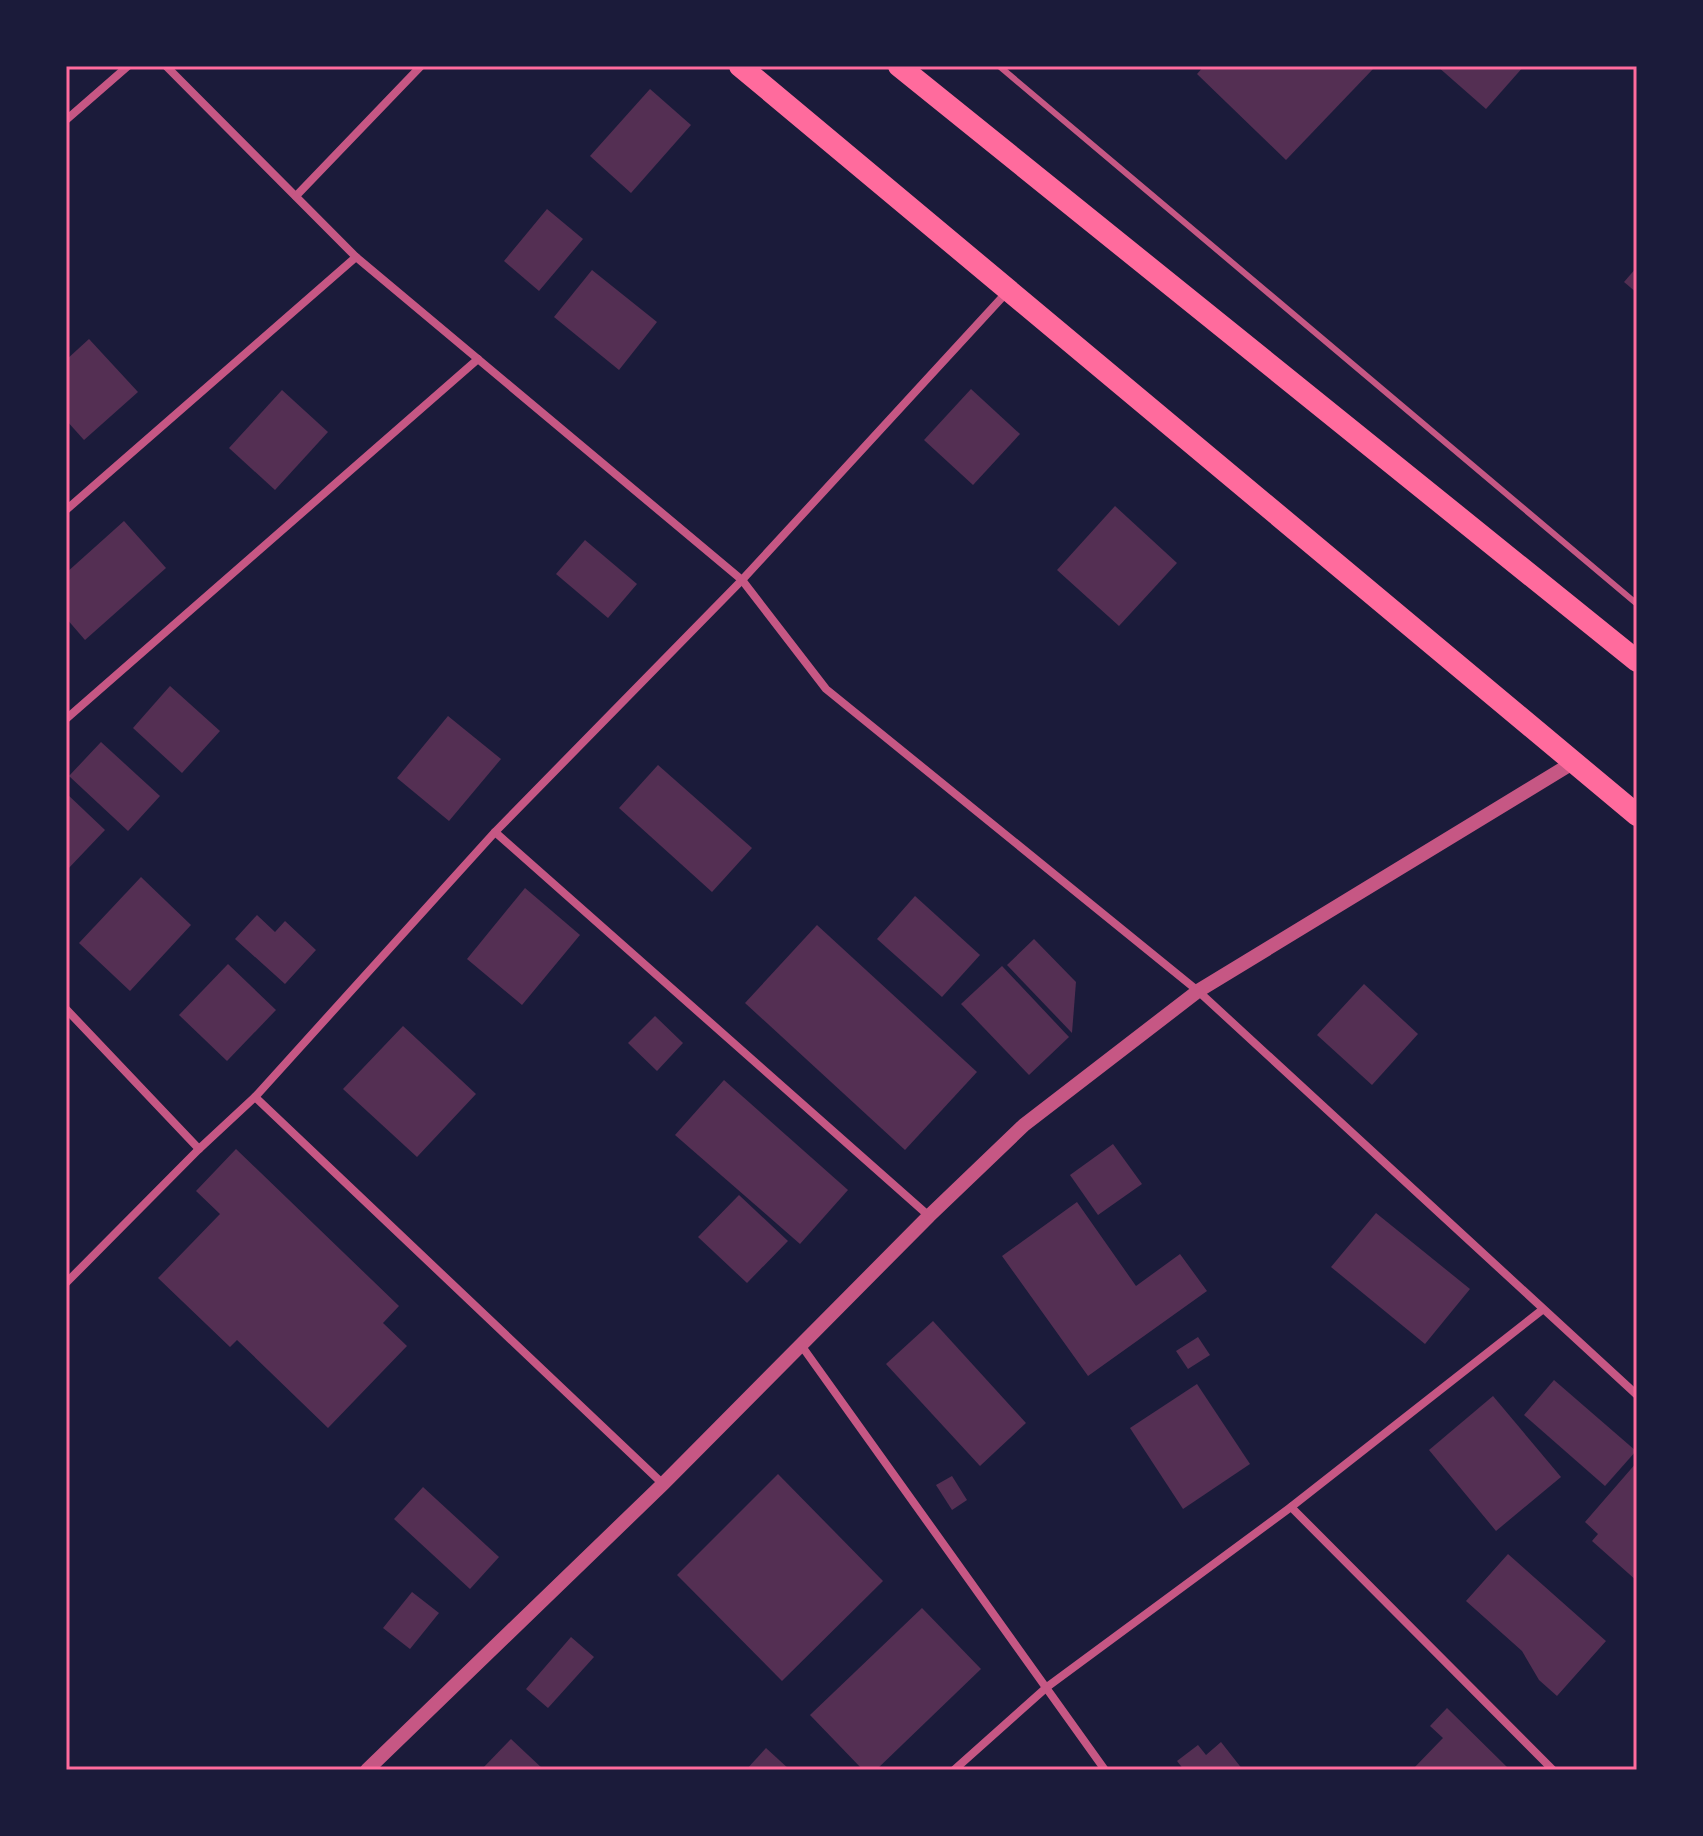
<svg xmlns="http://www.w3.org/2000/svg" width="1703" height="1836" viewBox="0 0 1703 1836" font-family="Merriweather,serif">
<rect width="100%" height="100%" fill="#1b1b3a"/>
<g fill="#542f53">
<polygon points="1204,66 1372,66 1374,68 1286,160 1197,74"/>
<polygon points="1437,66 1524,66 1486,109"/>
<polygon points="650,89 691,125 631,193 590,156"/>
<polygon points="547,209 583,239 539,291 504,261"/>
<polygon points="1637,267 1637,293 1624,282"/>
<polygon points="592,270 657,322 619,370 554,317"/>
<polygon points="89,339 138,392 84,440 66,420 66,360"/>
<polygon points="971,389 1020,434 973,485 924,440"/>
<polygon points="282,390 328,432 275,490 229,448"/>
<polygon points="1115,506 1177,563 1119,626 1057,570"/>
<polygon points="124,521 166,568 85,640 66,618 66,573"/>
<polygon points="585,540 637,584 608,618 556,574"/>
<polygon points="170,686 220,731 182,773 133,728"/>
<polygon points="448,716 501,759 449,821 397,778"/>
<polygon points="101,742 160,796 128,831 69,776"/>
<polygon points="658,765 752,848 712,892 619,808"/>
<polygon points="66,793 105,830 66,871"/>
<polygon points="141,877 191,925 130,991 79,943"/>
<polygon points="525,888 580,935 522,1005 467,959"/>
<polygon points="915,896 980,955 942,997 877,939"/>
<polygon points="257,915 275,932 285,921 316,950 285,984 235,939"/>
<polygon points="817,925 977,1072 905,1150 745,1003"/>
<polygon points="1034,939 1076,982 1072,1033 1007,965"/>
<polygon points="228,964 276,1010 227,1061 179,1015"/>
<polygon points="1002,966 1069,1037 1029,1075 961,1004"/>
<polygon points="1364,984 1418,1034 1372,1085 1317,1035"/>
<polygon points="655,1016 683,1043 657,1071 628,1043"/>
<polygon points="403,1026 476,1094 417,1157 343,1089"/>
<polygon points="724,1080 848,1190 800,1244 675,1135"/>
<polygon points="1113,1144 1142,1184 1098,1215 1070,1175"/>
<polygon points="236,1149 399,1306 383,1323 407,1346 328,1428 237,1340 230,1347 158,1278 220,1214 196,1191"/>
<polygon points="739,1195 788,1241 747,1283 698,1237"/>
<polygon points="1077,1202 1136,1286 1180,1254 1207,1291 1088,1376 1002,1256"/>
<polygon points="1376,1213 1470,1289 1425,1344 1331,1267"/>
<polygon points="933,1321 1026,1423 980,1466 886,1364"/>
<polygon points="1198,1337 1210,1355 1188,1369 1176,1351"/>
<polygon points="1554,1380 1636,1451 1605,1486 1524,1415"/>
<polygon points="1197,1384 1250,1464 1183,1509 1130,1428"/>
<polygon points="1493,1396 1561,1477 1496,1531 1429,1450"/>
<polygon points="1637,1462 1637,1581 1592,1541 1598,1534 1585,1522"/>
<polygon points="778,1474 883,1581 782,1681 677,1575"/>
<polygon points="952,1476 967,1500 952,1510 936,1485"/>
<polygon points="423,1487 499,1557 470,1589 394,1519"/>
<polygon points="1508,1554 1606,1641 1557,1696 1539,1680 1522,1651 1466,1601"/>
<polygon points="412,1592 439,1613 410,1649 383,1628"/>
<polygon points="922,1608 981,1669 876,1770 863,1770 810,1715"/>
<polygon points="571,1637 594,1657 548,1708 526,1689"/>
<polygon points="1447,1708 1508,1768 1506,1770 1412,1770 1443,1738 1430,1726"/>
<polygon points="511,1739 544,1770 481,1770"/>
<polygon points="1221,1742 1243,1770 1184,1770 1177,1761 1198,1745 1206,1755"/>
<polygon points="766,1748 790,1770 746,1770"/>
</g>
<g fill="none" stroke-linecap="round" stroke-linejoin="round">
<polyline stroke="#c65784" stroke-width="6" points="999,66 1637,604"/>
<g stroke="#c65784" stroke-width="8">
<polyline points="166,66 356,257 742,580 826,689 1198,991 1637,1395"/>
<polyline points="66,120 128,66"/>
<polyline points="296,196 421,66"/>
<polyline points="66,510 356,257"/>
<polyline points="66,719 478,359"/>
<polyline points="495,832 929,1216"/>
<polyline points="66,1009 199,1149"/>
<polyline points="255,1097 663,1484"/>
<polyline points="66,1283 199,1149 255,1097 495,832 742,580 1008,291"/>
<polyline points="801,1345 1105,1770"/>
<polyline points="1291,1507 1553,1770"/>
<polyline points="954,1770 1047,1687 1291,1507 1542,1310"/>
</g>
<polyline stroke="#c65784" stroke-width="14" points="367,1770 663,1484 929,1216 1024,1125 1198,991 1574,762"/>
<g stroke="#ff6b9d" stroke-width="22">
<polyline points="740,66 1637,815"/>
<polyline points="899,66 1637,661"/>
</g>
</g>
<rect width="1703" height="1836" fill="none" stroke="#1b1b3a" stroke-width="136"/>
<rect x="68" y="68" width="1567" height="1700" fill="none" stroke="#ff6b9d" stroke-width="3"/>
</svg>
